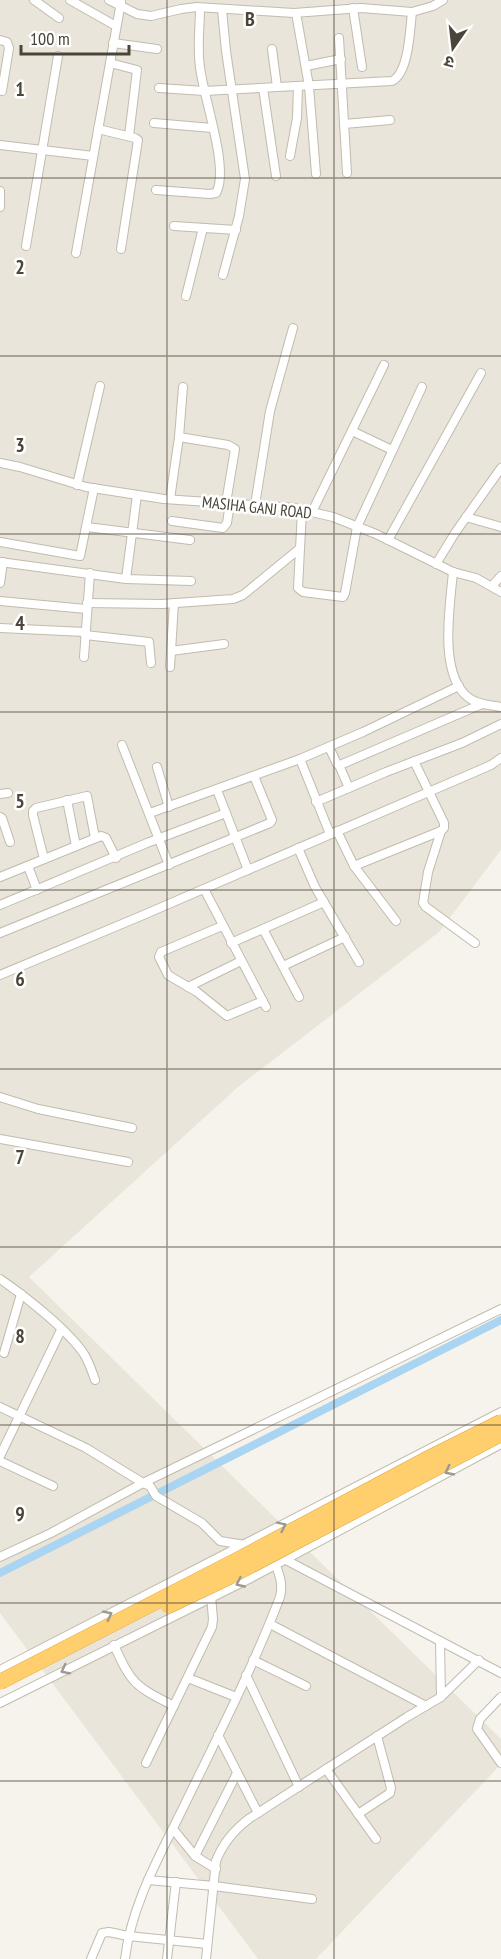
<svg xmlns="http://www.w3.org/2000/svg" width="501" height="1959" viewBox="0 0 501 1959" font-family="'PT Sans Narrow','Noto Sans Devanagari',sans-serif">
<rect width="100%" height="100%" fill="#f6f3ec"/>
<polygon fill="#eae5da" points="0,0 501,0 501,850 439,932 238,1087 29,1277 501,1739 501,1764 316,1959 258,1959 0,1613"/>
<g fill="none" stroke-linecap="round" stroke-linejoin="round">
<polyline stroke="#a9d4f2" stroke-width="8" points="0,1573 501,1320"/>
<defs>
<g id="street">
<polyline points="34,0 59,18"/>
<polyline points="70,0 116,26"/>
<polyline points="109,0 137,14 151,16 181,9 197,7 294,13 361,8 412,12 433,6 443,0"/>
<polyline points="353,8 362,67"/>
<polyline points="222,10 226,51 245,179 239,216 223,275"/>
<polyline points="296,13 309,86 316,174"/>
<polyline points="339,38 347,173"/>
<polyline points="0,40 7,42 9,48 2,91"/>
<polyline points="113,43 157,49"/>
<polyline points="272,49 277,87"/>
<polyline points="110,63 137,70 129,136"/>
<polyline points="306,66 341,59"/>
<path d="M 159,88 L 204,91 L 392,81 C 409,73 410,29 412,12"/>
<polyline points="263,88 276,176"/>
<polyline points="154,123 212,128"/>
<polyline points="344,124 390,120"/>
<polyline points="98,129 135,138 138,140 121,249"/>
<polyline points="0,145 93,156"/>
<polyline points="290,156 297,118 298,86"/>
<path d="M 156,190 L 210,194 L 216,193 C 230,169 203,97 200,67 C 197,48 200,27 200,8"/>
<polyline points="0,191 0,207"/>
<polyline points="174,226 236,230"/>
<polyline points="26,246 58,56"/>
<polyline points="76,253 121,2"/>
<polyline points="186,296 203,228"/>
<polyline points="352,431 392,450"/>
<polyline points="179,437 228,445 235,449 226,503"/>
<polyline points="0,463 20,467 86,487 164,499 295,508 333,517 376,534 453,572 476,578 501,592"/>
<polyline points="77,485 100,386"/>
<polyline points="170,499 179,437 183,387"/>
<polyline points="255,505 270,411 293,328"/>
<polyline points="302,510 298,588 303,592 343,597 345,593 357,527 422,387"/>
<polyline points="312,512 384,365"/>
<polyline points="466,517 501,527"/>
<polyline points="172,521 223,528 227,523 230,503"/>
<polyline points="87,527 190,540"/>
<polyline points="388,540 481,373"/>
<polyline points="0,542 80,556 94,488"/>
<polyline points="0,562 126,579 191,581"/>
<polyline points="436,564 455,533 501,468"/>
<path d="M 453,572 C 450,606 438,675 469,698 C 478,705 491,705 501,707"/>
<polyline points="126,579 137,495"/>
<polyline points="0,583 3,562"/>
<polyline points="492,586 501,576"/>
<polyline points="0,601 86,609"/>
<polyline points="87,603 162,604 233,599 243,595 299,549"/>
<polyline points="0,628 85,632"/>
<polyline points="85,635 149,642 151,663"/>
<polyline points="171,651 224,644"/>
<polyline points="84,657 90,573"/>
<polyline points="170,667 174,603"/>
<polyline points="122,745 169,865"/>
<polyline points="329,747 337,764 340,765 482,704"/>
<polyline points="300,759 330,834"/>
<polyline points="339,765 349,788"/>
<polyline points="157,767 169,807"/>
<polyline points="217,790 248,870"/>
<polyline points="0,794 8,793"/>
<polyline points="67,800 76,846"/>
<polyline points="316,802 386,772 462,743 501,724"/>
<polyline points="150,813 300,759 363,732 459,686"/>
<polyline points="0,817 2,818 10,842"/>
<polyline points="337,831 354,866 396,921"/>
<polyline points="441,831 428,872 423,903 426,907 475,943"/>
<polyline points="298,848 315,887 359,962"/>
<polyline points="44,859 33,815 33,811 36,808 87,796 95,838"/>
<polyline points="28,866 37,890"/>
<polyline points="354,866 441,831 444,828 444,823 414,761"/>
<polyline points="0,877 101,836 106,838 116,858"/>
<polyline points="204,889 266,1007"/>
<polyline points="0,905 147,843 226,813"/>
<polyline points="222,926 161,952 159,957 168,975 197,992 227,1016 263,1001"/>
<polyline points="263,929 299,997"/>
<polyline points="0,933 270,823 272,820 254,776"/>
<polyline points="231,943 324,902"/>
<polyline points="283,966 345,937"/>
<polyline points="0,975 141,916 475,772 491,765 501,758"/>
<polyline points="188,987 241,961"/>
<polyline points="0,1097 38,1109 132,1128"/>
<polyline points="0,1139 128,1162"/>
<path d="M 0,1279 C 25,1296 68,1330 84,1354 C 89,1362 92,1371 95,1380"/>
<polyline points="4,1353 21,1294"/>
<polyline points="0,1407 86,1448 143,1483 150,1486 156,1496 202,1523 220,1541 245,1545"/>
<polyline points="0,1456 61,1330"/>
<polyline points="0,1461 53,1486"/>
<polyline points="0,1557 51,1533 143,1483 501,1309"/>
<polyline points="284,1559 501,1673"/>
<polyline points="270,1624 426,1706"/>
<polyline points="440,1641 441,1697"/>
<path d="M 114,1645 C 132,1685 135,1686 174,1706"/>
<polyline points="253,1660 306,1686"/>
<polyline points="0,1670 501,1412"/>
<polyline points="246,1675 299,1787"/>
<polyline points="188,1678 236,1697"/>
<polyline points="501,1697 480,1719 477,1729 501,1763"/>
<polyline points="0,1703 249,1579 501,1444"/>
<polyline points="218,1735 258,1813"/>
<polyline points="146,1763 212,1627 213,1619 211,1596"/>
<polyline points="326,1769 376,1839"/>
<polyline points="358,1814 390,1793 391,1788 377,1736"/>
<polyline points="173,1829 195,1856 216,1869"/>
<polyline points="195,1856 237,1773"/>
<polyline points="148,1880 214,1886 312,1899"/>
<polyline points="91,1959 102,1933 109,1932 128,1936 207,1944"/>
<path d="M 125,1959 C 131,1906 159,1857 182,1810 C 216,1740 252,1670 280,1597 C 283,1584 280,1576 275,1563"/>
<polyline points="167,1959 176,1882"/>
<path d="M 206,1959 L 216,1861 C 223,1843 235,1829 250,1818 L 407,1717 L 441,1697 L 479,1660"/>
</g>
</defs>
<use href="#street" stroke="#c2bbae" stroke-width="10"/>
<use href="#street" stroke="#fff" stroke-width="8"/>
<defs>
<g id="highway-bridge">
<polyline points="168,1606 229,1577 501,1434"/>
<polyline points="0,1682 239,1559 425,1460 501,1422"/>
</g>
</defs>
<use href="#highway-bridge" stroke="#e0a43c" stroke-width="16" stroke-linecap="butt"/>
<use href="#highway-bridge" stroke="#ffcf6e" stroke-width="15"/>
</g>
<defs><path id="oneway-chevron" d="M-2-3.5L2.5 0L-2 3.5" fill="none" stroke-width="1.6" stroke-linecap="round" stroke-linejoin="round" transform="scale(1.5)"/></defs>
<g stroke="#9c9892">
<use href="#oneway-chevron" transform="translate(449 1471) rotate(153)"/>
<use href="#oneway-chevron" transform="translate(282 1526) rotate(-26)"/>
<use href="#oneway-chevron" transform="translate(240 1583) rotate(155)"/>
<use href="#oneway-chevron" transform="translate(108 1615) rotate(-27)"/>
<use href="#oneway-chevron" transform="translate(65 1670) rotate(153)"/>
</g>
<path fill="none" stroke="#4b4439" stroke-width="1.5" stroke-opacity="0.55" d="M 167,0 L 167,1959M 334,0 L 334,1959M 0,178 L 501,178M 0,356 L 501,356M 0,534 L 501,534M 0,712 L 501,712M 0,890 L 501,890M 0,1069 L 501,1069M 0,1247 L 501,1247M 0,1425 L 501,1425M 0,1603 L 501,1603M 0,1781 L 501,1781"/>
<g text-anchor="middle" stroke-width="5" stroke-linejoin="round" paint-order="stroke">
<g font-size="16" fill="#4b4439" stroke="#fff">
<text transform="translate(257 507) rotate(6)" y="6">MASIHA GANJ ROAD</text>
</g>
</g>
<g font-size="20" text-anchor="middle" font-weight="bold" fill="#4b4439" stroke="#fff" stroke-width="5" stroke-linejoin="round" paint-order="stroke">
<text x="250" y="26">B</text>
<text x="20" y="96">1</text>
<text x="20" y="274">2</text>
<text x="20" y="452">3</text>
<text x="20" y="630">4</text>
<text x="20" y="808">5</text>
<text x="20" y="986">6</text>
<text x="20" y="1164">7</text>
<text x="20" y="1343">8</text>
<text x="20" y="1521">9</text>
</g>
<g transform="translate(453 48) rotate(194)" stroke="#ffffff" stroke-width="4.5" paint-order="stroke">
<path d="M0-4.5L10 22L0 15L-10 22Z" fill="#4b4439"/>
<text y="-9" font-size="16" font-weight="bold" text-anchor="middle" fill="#4b4439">उ</text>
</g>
<path d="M21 45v9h108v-9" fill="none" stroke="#4b4439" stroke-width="3"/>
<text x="30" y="45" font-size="18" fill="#4b4439" stroke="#ffffff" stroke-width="4.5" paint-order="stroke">100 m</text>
</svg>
